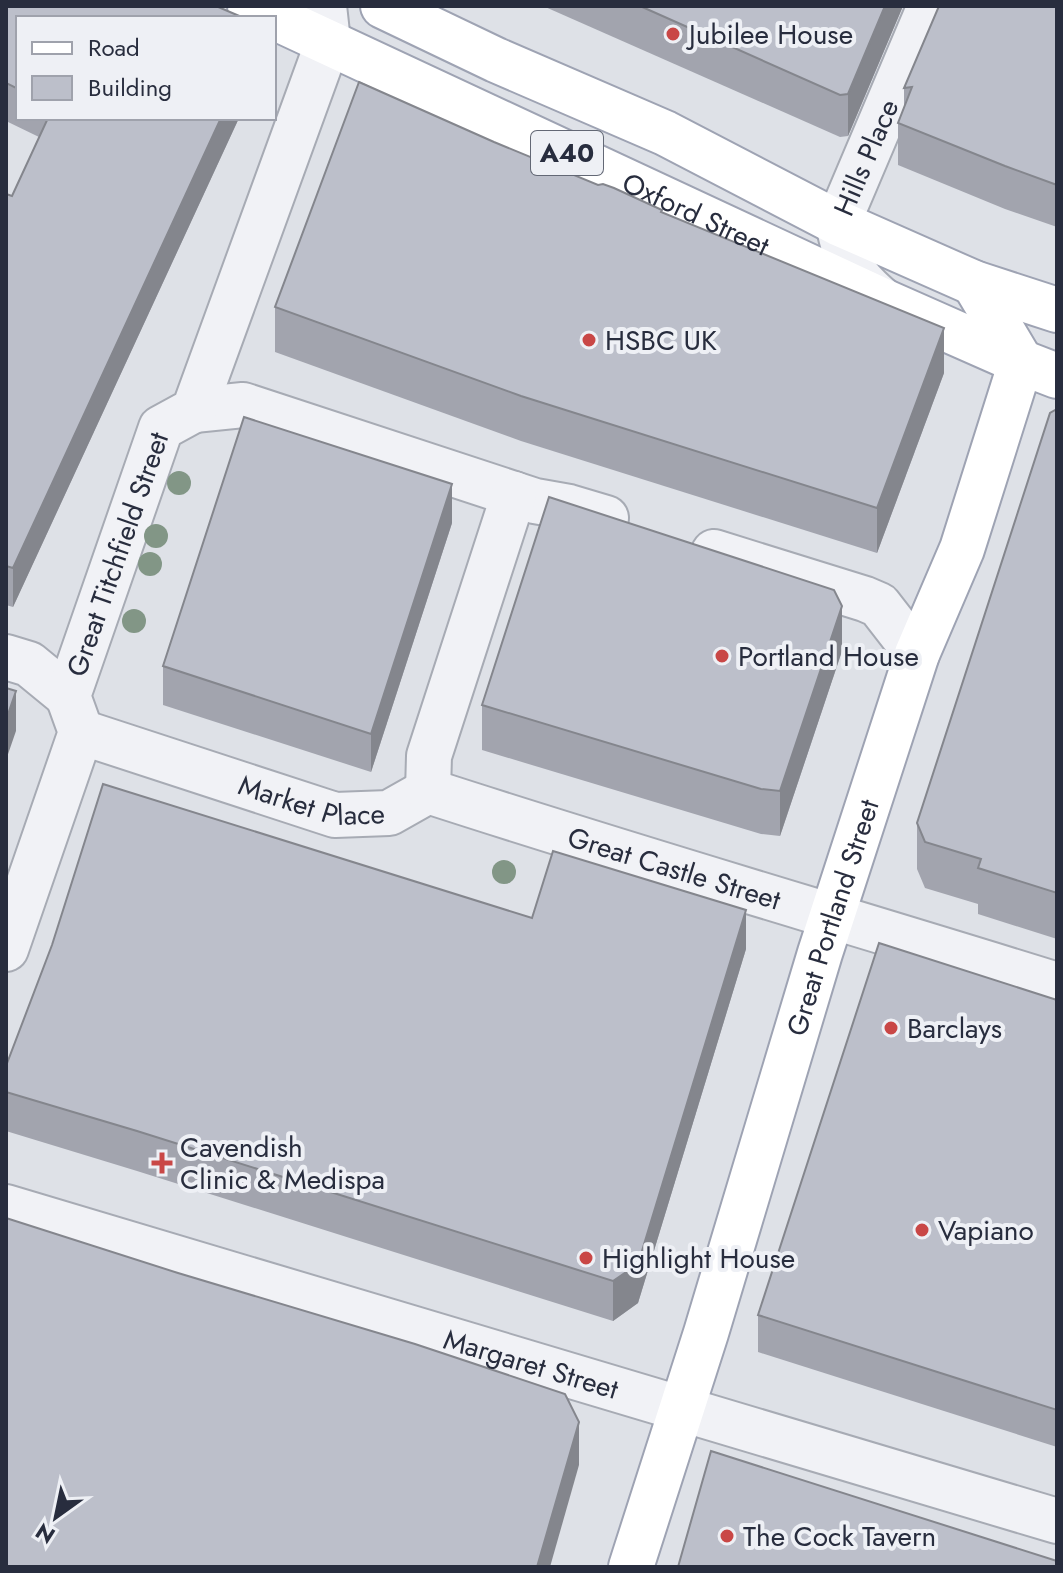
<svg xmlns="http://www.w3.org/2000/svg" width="1063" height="1573" viewBox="0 0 1063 1573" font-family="Jost,sans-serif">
<rect width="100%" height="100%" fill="#dee1e7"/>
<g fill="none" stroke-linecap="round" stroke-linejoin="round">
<defs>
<g id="minor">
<path id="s1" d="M 883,301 C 852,275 846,263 838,223 L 930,6"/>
<polyline points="194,410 243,405 535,501 569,507 606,518"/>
<polyline points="714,552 865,599 879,605 917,654"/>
<polyline points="6,657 29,664 68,696"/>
<path id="s2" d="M 81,732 L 335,815 L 389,813 L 428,791"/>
<path id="s3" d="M 428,791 C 637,859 848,920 1057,985"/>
<polyline points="428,791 429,756 514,494"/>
<path id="s4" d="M 6,949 L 81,732 L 68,696 L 161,428 L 194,410 L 328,42 L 324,6"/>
<path id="s5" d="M 6,1207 L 1057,1521"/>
</g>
<g id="major">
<path id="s6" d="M 250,6 L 883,301 L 1021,362 L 1057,376"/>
<polyline points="383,6 496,60 665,133 838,223 974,283 1057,310"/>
<path id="s7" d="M 631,1567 L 706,1333 L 820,953 L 917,654 L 962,549 L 1021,362 L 974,283"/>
</g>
</defs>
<use href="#minor" stroke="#a7abb4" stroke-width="48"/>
<use href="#major" stroke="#9ea3b3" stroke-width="48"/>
<use href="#minor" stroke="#f1f2f6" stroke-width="44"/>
<use href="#major" stroke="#fff" stroke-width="44"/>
</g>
<g fill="#829686">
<circle cx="179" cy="483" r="12"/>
<circle cx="156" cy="536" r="12"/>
<circle cx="150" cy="564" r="12"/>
<circle cx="134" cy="621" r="12"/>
<circle cx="504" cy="872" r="12"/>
</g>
<g fill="#a2a4ae">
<polygon points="6,6 18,18 18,118 239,118 13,607 6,605 6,194 12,196 39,137 6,121"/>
<polygon points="543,6 903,6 848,136 840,137"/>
<polygon points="1057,6 1057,227 1005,209 898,165 898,123 904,107 904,88"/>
<polygon points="494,142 662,213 944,373 877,553 521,441 275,352 275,307"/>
<polygon points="1057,409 1057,939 978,914 978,904 925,888 917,869 917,823"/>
<polygon points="452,523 371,772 163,705 163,666"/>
<polygon points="842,651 780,836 761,834 482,750 482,705"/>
<polygon points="532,918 746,949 638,1303 613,1321 137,1171 6,1131 6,1066"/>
<polygon points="1057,1000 1057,1447 758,1352 758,1315"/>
</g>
<g fill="#84868d">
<polygon points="885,6 903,6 848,136 848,94"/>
<polygon points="221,118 239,118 13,607 13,568"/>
<polygon points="944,328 944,373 877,553 877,508"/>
<polygon points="452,484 452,523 371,772 371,734"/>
<polygon points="842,606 842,651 780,836 780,791"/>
<polygon points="16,691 16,731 6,760 6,720"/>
<polygon points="746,910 746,949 638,1303 613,1321 613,1281"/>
<polygon points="579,1422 579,1465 550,1567 537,1567"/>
</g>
<g fill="#bcbfca" stroke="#84868d" stroke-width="2">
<polygon points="6,6 216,6 244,18 18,18 18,89 6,83"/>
<polygon points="640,6 885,6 848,94 840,95"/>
<polygon points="939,6 1057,6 1057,185 1005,166 898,123 912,87 904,88"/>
<polygon points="359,82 494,142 598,185 603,184 614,188 662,210 661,212 944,328 877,508 521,396 275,307"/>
<polygon points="48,118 221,118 13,568 6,566 6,194 12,196"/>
<polygon points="1057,409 1057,893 978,868 981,859 925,842 917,823 1050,413"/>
<polygon points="244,417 452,484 371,734 163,666"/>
<polygon points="549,497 834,590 842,606 780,791 761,789 482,705"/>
<polygon points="6,688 16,691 6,720"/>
<polygon points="103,784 532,918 553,851 746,910 638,1264 613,1281 137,1131 6,1092 6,1066 52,945"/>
<polygon points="879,943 1057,1000 1057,1410 758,1315"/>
<polygon points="6,1218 178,1273 415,1344 565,1394 579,1422 537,1567 6,1567"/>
<polygon points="711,1451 1057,1561 1057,1567 678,1567"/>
</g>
<g fill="#c94746" stroke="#eef0f5" stroke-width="3">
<circle cx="673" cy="34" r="8"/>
<circle cx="589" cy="340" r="8"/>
<circle cx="722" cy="656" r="8"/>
<circle cx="891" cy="1028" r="8"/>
<path d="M158 1151h8v8h8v8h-8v8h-8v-8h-8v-8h8z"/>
<circle cx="922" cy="1230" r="8"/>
<circle cx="586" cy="1258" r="8"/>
<circle cx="727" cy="1536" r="8"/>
</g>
<g text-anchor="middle" stroke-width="8" stroke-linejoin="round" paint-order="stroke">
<rect fill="#eef0f5" stroke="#636875" stroke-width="2" x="531" y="131" width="72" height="44" rx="6"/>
<g font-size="26" font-weight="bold" fill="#282d3e">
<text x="567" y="162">A40</text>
</g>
<g font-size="28" fill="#282d3e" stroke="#eef0f5" text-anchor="start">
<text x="689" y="44">Jubilee House</text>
<text x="605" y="350">HSBC UK</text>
<text x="738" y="666">Portland House</text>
<text x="907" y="1038">Barclays</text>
<text x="180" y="1157">Cavendish<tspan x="180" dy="32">Clinic &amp; Medispa</tspan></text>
<text x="938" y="1240">Vapiano</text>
<text x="602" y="1268">Highlight House</text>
<text x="743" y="1546">The Cock Tavern</text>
</g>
<g font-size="28" fill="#282d3e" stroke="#eef0f5">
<text dy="10" stroke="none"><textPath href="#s1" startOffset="164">Hills Place</textPath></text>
<text dy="10" stroke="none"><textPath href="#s6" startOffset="492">Oxford Street</textPath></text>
<text dy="10" stroke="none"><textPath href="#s4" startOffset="418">Great Titchfield Street</textPath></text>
<text dy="10" stroke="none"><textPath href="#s2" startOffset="242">Market Place</textPath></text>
<text dy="10" stroke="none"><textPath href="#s3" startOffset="258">Great Castle Street</textPath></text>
<text dy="10" stroke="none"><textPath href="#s7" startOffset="680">Great Portland Street</textPath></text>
<text dy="10" stroke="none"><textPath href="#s5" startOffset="548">Margaret Street</textPath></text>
</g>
</g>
<rect width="1063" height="1573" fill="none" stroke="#282d3e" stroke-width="16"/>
<rect x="16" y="16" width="260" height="104" fill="#eef0f5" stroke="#9fa2ac" stroke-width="2"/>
<rect x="32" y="42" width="40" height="12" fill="#ffffff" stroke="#9fa2ac" stroke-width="2"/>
<text x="88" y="56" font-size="24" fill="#282d3e">Road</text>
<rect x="32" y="76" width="40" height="24" fill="#bcbfca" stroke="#9fa2ac" stroke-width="2"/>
<text x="88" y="96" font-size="24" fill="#282d3e">Building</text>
<g transform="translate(56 1517) rotate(213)" stroke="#eef0f5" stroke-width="6" paint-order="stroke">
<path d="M0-6L14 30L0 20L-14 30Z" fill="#282d3e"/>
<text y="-12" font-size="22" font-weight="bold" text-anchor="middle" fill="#282d3e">N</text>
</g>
</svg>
